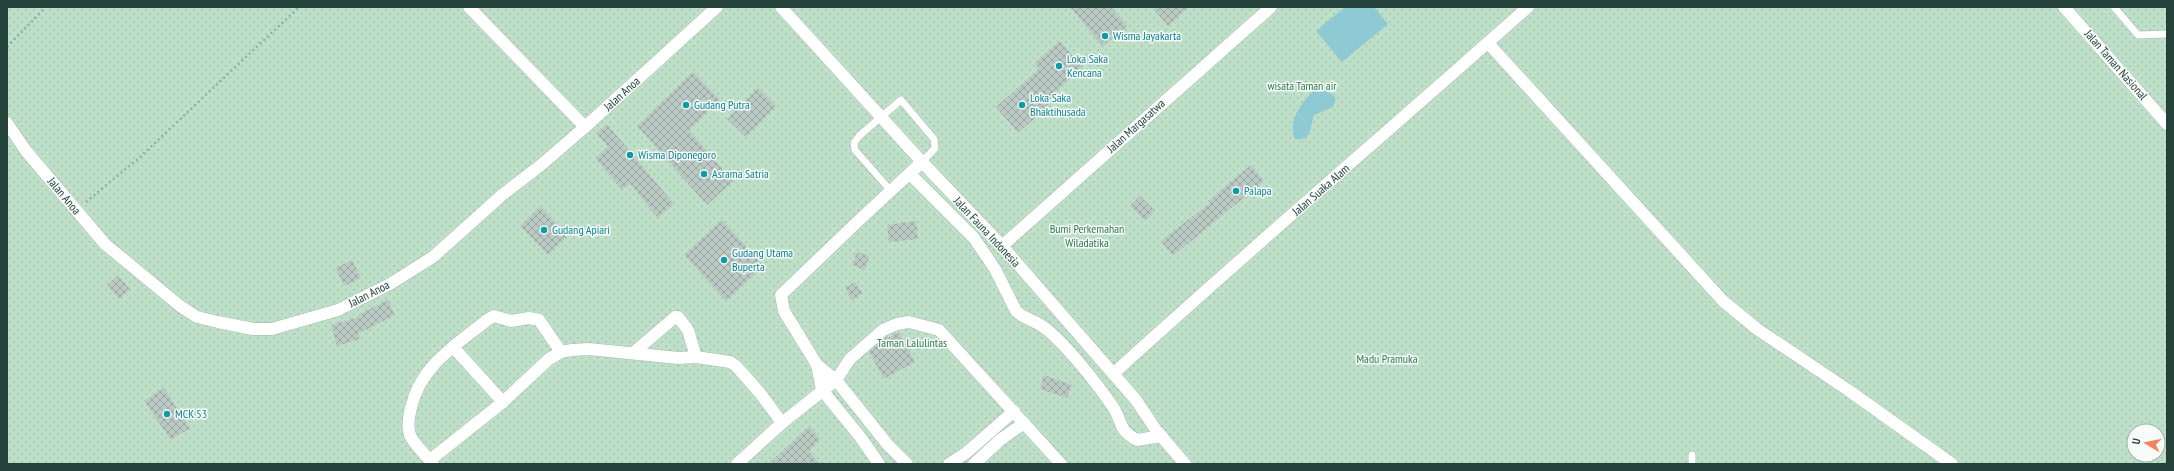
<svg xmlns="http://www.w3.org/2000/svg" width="2174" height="471" viewBox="0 0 2174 471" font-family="'PT Sans Narrow',sans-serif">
<defs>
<pattern id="park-dots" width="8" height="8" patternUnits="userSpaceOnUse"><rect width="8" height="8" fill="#bfe0c8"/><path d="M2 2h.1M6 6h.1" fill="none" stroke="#a4c1ad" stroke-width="1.8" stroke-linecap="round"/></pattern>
<pattern id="building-cross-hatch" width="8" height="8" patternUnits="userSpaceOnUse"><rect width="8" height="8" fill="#bbcac4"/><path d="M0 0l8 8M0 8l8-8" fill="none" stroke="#98a6a0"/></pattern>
</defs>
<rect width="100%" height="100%" fill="#e6efeb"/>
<path fill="url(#park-dots)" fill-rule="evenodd" d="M 7,7 L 2167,7 L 2167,464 L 7,464 ZM 2134,431 L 2158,431 L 2158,455 L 2134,455 Z"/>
<g fill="#8ec9d4">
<polygon points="1345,7 1374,7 1388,24 1342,62 1316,31"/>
<path d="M 1314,90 C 1324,90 1329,91 1336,98 L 1333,107 L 1314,115 C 1310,127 1312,142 1295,139 C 1287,120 1302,103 1314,90 Z"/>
</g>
<g fill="url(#building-cross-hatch)">
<polygon points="1070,7 1111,7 1127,26 1103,47"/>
<polygon points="1152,7 1189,7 1168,26"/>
<polygon points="1060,41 1083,68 1045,100 1049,104 1044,108 1045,109 1018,133 996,107 1039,69 1034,63"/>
<polygon points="693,72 720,100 689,130 733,181 707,205 637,126"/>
<polygon points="758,88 776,106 746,137 727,119"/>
<polygon points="607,124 674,204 658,218 630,184 622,190 595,158 608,147 596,133"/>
<polygon points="1251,165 1264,181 1173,256 1161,241 1210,203 1208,201"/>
<polygon points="1140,196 1155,211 1145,221 1130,206"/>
<polygon points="540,206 568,235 548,255 520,226"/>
<polygon points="722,220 764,266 726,301 684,255"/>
<polygon points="916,221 918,239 889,242 887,225"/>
<polygon points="857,252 869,256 865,270 852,265"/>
<polygon points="352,260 361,278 344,286 336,268"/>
<polygon points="118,275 130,289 119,299 107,285"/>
<polygon points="855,282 863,293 852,300 845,288"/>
<polygon points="388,300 395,315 358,334 360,339 337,346 331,325 359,317 358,315"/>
<polygon points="899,332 915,362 884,379 869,352 887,336 888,338"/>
<polygon points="1044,375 1072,385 1067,398 1040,389"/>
<polygon points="164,388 190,428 171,440 144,401"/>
<polygon points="809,426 820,439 809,451 820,464 768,464"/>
</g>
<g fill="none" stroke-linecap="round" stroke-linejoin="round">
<defs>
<g id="lane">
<polyline points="2114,7 2138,35 2167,34"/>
<polyline points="891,191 855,150 854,143 859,136 901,100 934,139 935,148 922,162"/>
<polyline points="1692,455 1692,464"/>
</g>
<g id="street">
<polyline points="469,7 585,127"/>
<polyline points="781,7 922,162 1002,246 1136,400 1156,430 1185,464"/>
<polyline points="2064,7 2167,124"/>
<polyline points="1488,43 1723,301 1757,329 1848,390 1952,464"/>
<polyline points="7,123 26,151 105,244 180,306 197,317 218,322 253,329 272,329 338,310 390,284 433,257 502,195 541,165 585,127 717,7"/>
<path d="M 910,174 L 974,238 L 995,269 L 1016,311 C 1023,318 1033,320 1042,326 C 1062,339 1099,386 1113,407 C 1123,422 1117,429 1137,440 L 1162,436"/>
<polyline points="1002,246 1271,7"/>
<polyline points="453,347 503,402"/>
<polyline points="633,353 675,317 678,317 688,330 696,357"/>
<polyline points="817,365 836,380 888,445 907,464"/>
<path d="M 1113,374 C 1250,249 1390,130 1528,7"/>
<polyline points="430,460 503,402 549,359 561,352 572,350 589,349 678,358 696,357 730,362 736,366 760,393 782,423"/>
<path d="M 433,464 C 427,456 414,445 410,435 C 407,427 409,416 411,408 C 420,366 455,346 487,320 L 494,316 L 511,321 L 529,318 L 539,320 L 561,352"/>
<polyline points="737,464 782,423 836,380 850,359 883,330 897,324 909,322 939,330 1061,464"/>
<polyline points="879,464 861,438 822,390 817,365 784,311 781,295 856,223 922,162"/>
<polyline points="949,464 966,453 1014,411"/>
<polyline points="974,464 1000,440 1024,423"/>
</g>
</defs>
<use href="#lane" stroke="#a8b8b2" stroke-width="8"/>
<use href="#street" stroke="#a8b8b2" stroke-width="13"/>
<g stroke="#86b3a5" stroke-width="2.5" stroke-dasharray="2 3" stroke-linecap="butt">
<polyline points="7,47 46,7"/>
<polyline points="86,202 139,158 299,7"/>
</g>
<use href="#lane" stroke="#fff" stroke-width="7"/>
<use href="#street" stroke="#fff" stroke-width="12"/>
</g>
<g fill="#0f9aa8" stroke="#f7fbf9" stroke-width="1.5">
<circle cx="1105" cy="36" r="4"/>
<circle cx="1059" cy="66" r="4"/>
<circle cx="686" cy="105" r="4"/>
<circle cx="1022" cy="105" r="4"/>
<circle cx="630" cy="155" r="4"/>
<circle cx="704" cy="174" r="4"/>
<circle cx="1236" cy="191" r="4"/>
<circle cx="544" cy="230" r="4"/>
<circle cx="724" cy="260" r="4"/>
<circle cx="167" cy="414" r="4"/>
</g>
<g text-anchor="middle" stroke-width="3" stroke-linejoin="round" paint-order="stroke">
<g font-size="12" fill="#0d838f" stroke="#f7fbf9" text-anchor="start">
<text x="1113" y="40">Wisma Jayakarta</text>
<text x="1067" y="63">Loka Saka<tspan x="1067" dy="14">Kencana</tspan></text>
<text x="1030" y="102">Loka Saka<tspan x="1030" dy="14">Bhaktihusada</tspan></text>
<text x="694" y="109">Gudang Putra</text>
<text x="638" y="159">Wisma Diponegoro</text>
<text x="712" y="178">Asrama Satria</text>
<text x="1244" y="195">Palapa</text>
<text x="552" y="234">Gudang Apiari</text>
<text x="732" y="257">Gudang Utama<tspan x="732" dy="14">Buperta</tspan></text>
<text x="175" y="418">MCK 53</text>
</g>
<g font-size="12" fill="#24423a" stroke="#f7fbf9">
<text transform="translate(2116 65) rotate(49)" y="4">Jalan Taman Nasional</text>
<text transform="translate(622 94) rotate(-42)" y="4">Jalan Anoa</text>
<text transform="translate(1136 126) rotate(-42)" y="4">Jalan Margasatwa</text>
<text transform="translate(1321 190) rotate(-41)" y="4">Jalan Suaka Alam</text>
<text transform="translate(64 196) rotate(50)" y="4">Jalan Anoa</text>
<text transform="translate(987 232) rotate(47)" y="4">Jalan Fauna Indonesia</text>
<text transform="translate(369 294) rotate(-27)" y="4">Jalan Anoa</text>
</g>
<g font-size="12" fill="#2d7a4b" stroke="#f7fbf9">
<text x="1302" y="90">wisata Taman air</text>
<text x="1087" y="233">Bumi Perkemahan<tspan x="1087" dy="14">Wiladatika</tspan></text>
<text x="912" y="347">Taman Lalulintas</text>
<text x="1387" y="363">Madu Pramuka</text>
</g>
</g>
<rect width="2174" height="471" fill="none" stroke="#24423a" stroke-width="16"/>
<g transform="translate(2146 443) rotate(280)"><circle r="19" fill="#f7fbf9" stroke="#a3b1ad"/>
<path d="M0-3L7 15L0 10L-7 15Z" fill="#f4845f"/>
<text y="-6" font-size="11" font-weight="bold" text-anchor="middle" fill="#24423a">U</text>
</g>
</svg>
